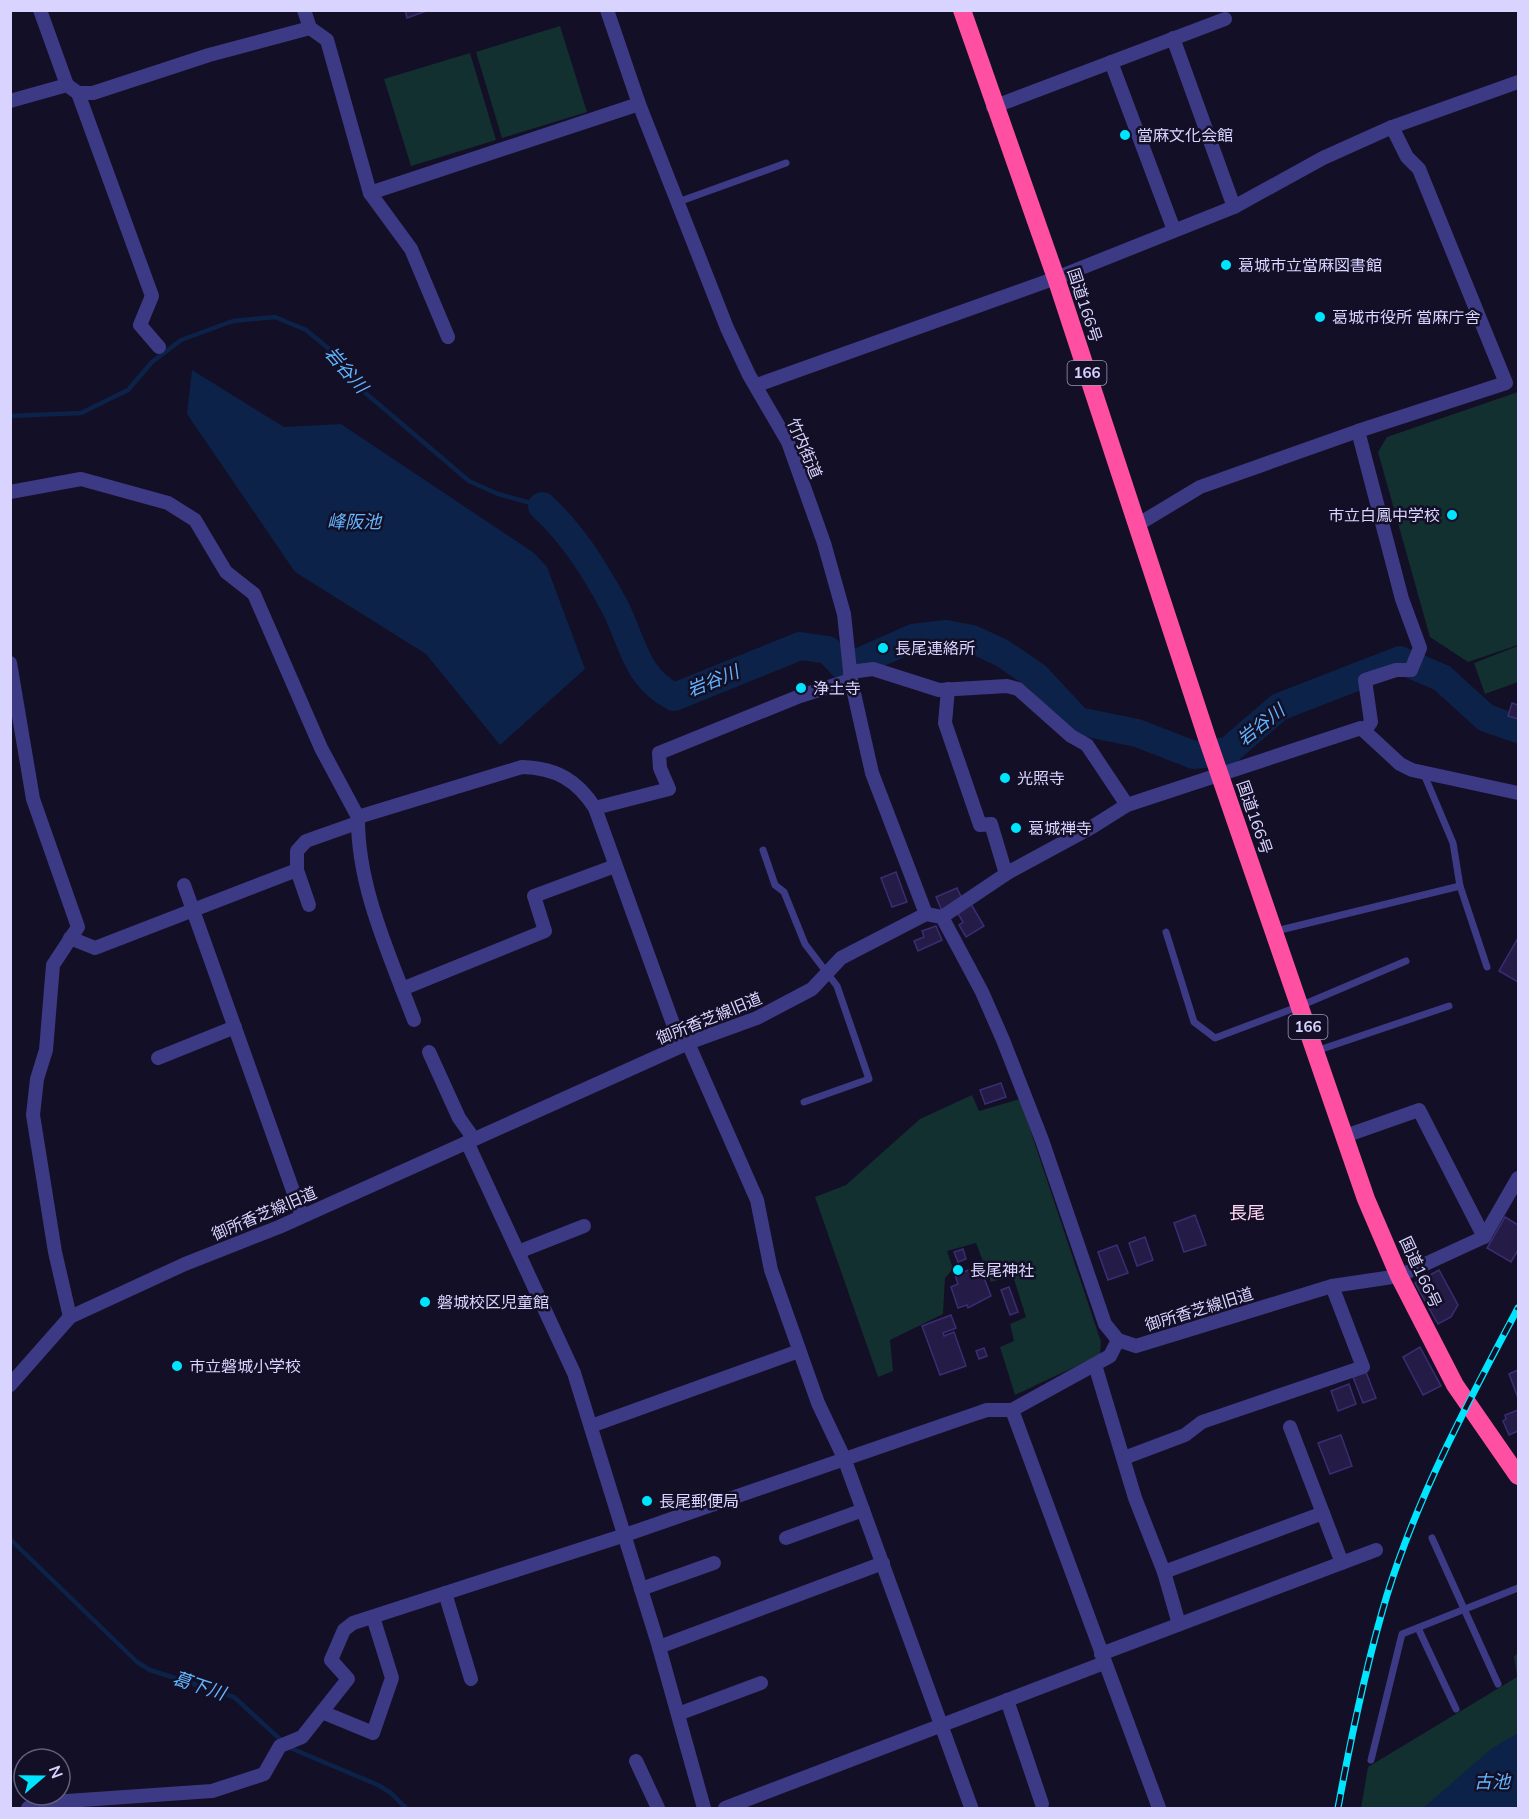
<svg xmlns="http://www.w3.org/2000/svg" width="1529" height="1819" viewBox="0 0 1529 1819" font-family="Mulish,'Noto Sans JP',sans-serif">
<rect width="100%" height="100%" fill="#130f26"/>
<g fill="#12302f">
<polygon points="560,26 587,112 502,138 476,52"/>
<polygon points="470,53 496,140 411,166 384,79"/>
<polygon points="1518,392 1518,645 1468,662 1430,637 1378,452 1387,437"/>
<polygon points="1518,646 1518,682 1485,694 1474,663"/>
<polygon points="972,1095 979,1111 1020,1099 1101,1342 1100,1355 1015,1395 1000,1347 1014,1341 1010,1324 1026,1317 1013,1276 991,1282 976,1243 947,1251 953,1269 945,1278 943,1314 890,1340 893,1371 878,1377 815,1197 846,1185 920,1119"/>
<polygon points="1518,1652 1518,1808 1361,1808 1368,1767 1517,1677 1514,1657"/>
</g>
<g fill="#0c2248">
<polygon points="192,370 284,427 341,424 534,553 547,567 585,669 500,745 426,654 295,572 187,414"/>
<polygon points="1518,1733 1518,1808 1423,1808 1491,1749"/>
</g>
<g fill="none" stroke-linecap="round" stroke-linejoin="round">
<g stroke="#0c2248" stroke-width="4.5">
<polyline points="10,416 81,413 128,390 152,362 181,340 233,321 275,317 306,330 328,348 362,390 469,481 498,494 542,506"/>
<polyline points="10,1539 137,1662 150,1670 234,1697 282,1741"/>
<polyline points="288,1747 378,1785 391,1793 406,1808"/>
</g>
<path stroke="#0c2248" stroke-width="28" d="M 542,506 C 573,534 595,570 615,607 C 633,642 635,677 674,697 L 800,646 L 828,650 L 843,666 L 861,661 L 913,638 L 946,634 L 972,639 L 1002,653 L 1036,676 L 1078,721 L 1137,733 L 1194,755 L 1228,751 L 1279,707 L 1400,660 L 1442,678 L 1486,718 L 1518,729"/>
</g>
<g fill="#241b47" stroke="#3b2d73" stroke-width="1.5">
<polygon points="405,10 429,10 407,18"/>
<polygon points="1512,703 1518,705 1518,719 1508,716"/>
<polygon points="896,872 907,902 892,907 881,878"/>
<polygon points="957,888 963,901 942,911 936,897"/>
<polygon points="971,904 984,926 966,937 959,925 963,922 957,912"/>
<polygon points="936,926 942,940 918,951 914,941 924,937 922,931"/>
<polygon points="1518,938 1518,982 1499,971"/>
<polygon points="1001,1083 1006,1097 985,1104 980,1090"/>
<polygon points="1195,1215 1206,1245 1184,1252 1174,1223"/>
<polygon points="1505,1217 1518,1225 1518,1250 1511,1262 1487,1248"/>
<polygon points="1145,1237 1153,1260 1137,1266 1129,1243"/>
<polygon points="1117,1245 1128,1273 1108,1280 1098,1252"/>
<polygon points="963,1249 966,1259 958,1262 954,1252"/>
<polygon points="974,1268 977,1277 983,1275 991,1296 968,1308 967,1305 958,1308 951,1287 958,1284 955,1275"/>
<polygon points="1439,1270 1458,1305 1451,1317 1438,1324 1415,1283"/>
<polygon points="1009,1287 1018,1312 1010,1315 1001,1290"/>
<polygon points="951,1315 956,1328 943,1333 944,1336 954,1332 966,1366 940,1375 922,1326"/>
<polygon points="1420,1347 1441,1386 1423,1395 1403,1357"/>
<polygon points="984,1348 987,1356 979,1359 976,1351"/>
<polygon points="1518,1370 1518,1398 1509,1374"/>
<polygon points="1366,1372 1376,1398 1363,1403 1353,1377"/>
<polygon points="1349,1384 1356,1404 1338,1411 1331,1391"/>
<polygon points="1518,1410 1518,1431 1509,1435 1503,1421 1506,1419 1505,1415"/>
<polygon points="1341,1435 1352,1466 1330,1474 1318,1443"/>
</g>
<g fill="none" stroke-linecap="round" stroke-linejoin="round">
<g stroke="#3d3a85" stroke-width="7">
<polyline points="678,202 786,163"/>
<polyline points="1423,772 1453,843 1460,886 1487,967"/>
<polyline points="763,850 775,885 784,892 805,944 837,986 869,1079 804,1102"/>
<polyline points="1276,931 1460,886"/>
<polyline points="1166,932 1194,1022 1215,1038 1300,1006 1406,961"/>
<polyline points="1316,1051 1449,1006"/>
<polyline points="1432,1538 1498,1684"/>
<polyline points="1418,1628 1456,1709"/>
<polyline points="1371,1760 1402,1634 1518,1588"/>
</g>
<g stroke="#3d3a85" stroke-width="14">
<polyline points="40,10 67,85"/>
<polyline points="304,10 310,28 327,40 370,193 411,249 448,337"/>
<polyline points="607,10 639,104 727,328 749,375 788,442 824,543 844,614 851,680 872,773 926,914"/>
<polyline points="1173,38 1234,207"/>
<polyline points="1111,62 1174,230"/>
<polyline points="78,93 152,296 140,325 159,347"/>
<polyline points="10,101 67,85 78,93 93,93 209,55 310,28"/>
<polyline points="993,107 1225,19"/>
<polyline points="370,193 639,104"/>
<polyline points="757,385 1056,278 1234,207 1323,158 1392,127 1518,82"/>
<polyline points="1358,431 1402,599 1420,648 1411,670 1396,670 1365,680 1371,722 1365,730"/>
<path d="M 10,492 L 81,479 L 168,503 L 195,520 L 226,572 L 254,594 L 321,748 L 358,817 L 522,767 C 556,768 577,780 595,808 L 681,1046"/>
<polyline points="1137,525 1200,487 1358,431 1506,383 1419,169 1407,157 1392,127"/>
<polyline points="10,663 33,799 78,927 53,965 46,1050 37,1079 33,1115 55,1252 70,1317"/>
<polyline points="850,672 873,669 939,690 1007,686 1018,689 1071,736 1087,745 1127,805"/>
<polyline points="948,689 945,723 980,825 991,824 1006,874"/>
<polyline points="595,808 669,789 660,768 659,753 800,696 851,680"/>
<path d="M 358,817 C 357,886 390,956 414,1020"/>
<polyline points="184,885 302,1216"/>
<polyline points="309,905 297,870 297,851 306,841 357,823"/>
<polyline points="942,917 1009,872 1092,827 1127,805 1361,728 1400,764 1412,770 1518,793"/>
<polyline points="70,938 95,948 297,870"/>
<polyline points="402,989 545,931 534,896 615,866"/>
<polyline points="688,1043 757,1200 771,1270 818,1403 844,1458 971,1807"/>
<polyline points="429,1052 459,1118 474,1139"/>
<polyline points="158,1058 235,1027"/>
<polyline points="1345,1136 1419,1110 1484,1237"/>
<polyline points="467,1142 574,1373 659,1647 704,1808"/>
<polyline points="518,1252 584,1226"/>
<polyline points="1118,1340 1110,1356 1012,1410 1159,1808"/>
<polyline points="1095,1365 1135,1498 1164,1572 1179,1624"/>
<polyline points="10,1385 70,1317 185,1264 279,1227 688,1043 757,1018 812,989 841,958 926,914 942,917 982,992 1003,1040 1042,1140 1105,1324 1118,1340 1136,1346 1332,1286 1399,1276 1484,1237 1518,1178"/>
<polyline points="591,1426 799,1351"/>
<polyline points="1290,1427 1342,1563"/>
<polyline points="1124,1458 1185,1435 1202,1422 1363,1367 1332,1286"/>
<polyline points="786,1538 863,1510"/>
<polyline points="1164,1572 1323,1513"/>
<polyline points="641,1589 714,1563"/>
<polyline points="445,1593 471,1679"/>
<polyline points="659,1647 883,1563"/>
<polyline points="1101,1654 1376,1550"/>
<polyline points="1007,1700 1042,1804"/>
<polyline points="322,1712 373,1733 392,1678 373,1617"/>
<polyline points="678,1714 761,1683"/>
<polyline points="636,1761 658,1808"/>
<polyline points="28,1808 67,1801 212,1791 264,1774 280,1746 302,1737 348,1679 331,1660 344,1630 353,1623 625,1535 975,1414 987,1410 1012,1410"/>
<polyline points="725,1808 1104,1663"/>
</g>
<polyline stroke="#ff4fa3" stroke-width="18" points="962,10 1056,278 1207,738 1366,1199 1399,1276 1455,1385 1518,1476"/>
<defs>
<path id="rail" d="M 1338,1808 C 1351,1737 1366,1665 1387,1595 C 1418,1495 1469,1400 1518,1308"/>
</defs>
<use href="#rail" stroke="#00e5ff" stroke-width="7"/>
<use href="#rail" stroke="#130f26" stroke-width="4.5" stroke-dasharray="14" stroke-linecap="butt"/>
</g>
<g fill="#00e5ff" stroke="#130f26" stroke-width="2">
<circle cx="1125" cy="135" r="6"/>
<circle cx="1226" cy="265" r="6"/>
<circle cx="1320" cy="317" r="6"/>
<circle cx="1452" cy="515" r="6"/>
<circle cx="883" cy="648" r="6"/>
<circle cx="801" cy="688" r="6"/>
<circle cx="1005" cy="778" r="6"/>
<circle cx="1016" cy="828" r="6"/>
<circle cx="958" cy="1270" r="6"/>
<circle cx="425" cy="1302" r="6"/>
<circle cx="177" cy="1366" r="6"/>
<circle cx="647" cy="1501" r="6"/>
</g>
<g text-anchor="middle" stroke-width="5" stroke-linejoin="round" paint-order="stroke">
<g fill="#130f26" stroke="#9e99be" stroke-width="1.5">
<rect x="1067.5" y="361" width="39" height="24" rx="4.5"/>
<rect x="1288.5" y="1015" width="39" height="24" rx="4.5"/>
</g>
<g font-size="15" font-weight="bold" fill="#d9d4ff">
<text x="1087" y="378">166</text>
<text x="1308" y="1032">166</text>
</g>
<g font-size="16" fill="#d9d4ff" stroke="#130f26" text-anchor="start">
<text x="1137" y="141">當麻文化会館</text>
<text x="1238" y="271">葛城市立當麻図書館</text>
<text x="1332" y="323">葛城市役所 當麻庁舎</text>
<text x="1440" y="521" text-anchor="end">市立白鳳中学校</text>
<text x="895" y="654">長尾連絡所</text>
<text x="813" y="694">浄土寺</text>
<text x="1017" y="784">光照寺</text>
<text x="1028" y="834">葛城禅寺</text>
<text x="970" y="1276">長尾神社</text>
<text x="437" y="1308">磐城校区児童館</text>
<text x="189" y="1372">市立磐城小学校</text>
<text x="659" y="1507">長尾郵便局</text>
</g>
<g font-size="16" fill="#d9d4ff" stroke="#130f26">
<text transform="translate(1085 305) rotate(72)" y="6">国道166号</text>
<text transform="translate(805 448) rotate(67)" y="6">竹内街道</text>
<text transform="translate(1255 817) rotate(71)" y="6">国道166号</text>
<text transform="translate(709 1018) rotate(-22)" y="6">御所香芝線旧道</text>
<text transform="translate(264 1213) rotate(-23)" y="6">御所香芝線旧道</text>
<text transform="translate(1421 1272) rotate(65)" y="6">国道166号</text>
<text transform="translate(1199 1309) rotate(-17)" y="6">御所香芝線旧道</text>
</g>
<g font-size="18" font-style="italic" fill="#62b6ff" stroke="#130f26">
<text transform="translate(346 370) rotate(49)" y="6">岩谷川</text>
<text x="354" y="528">峰阪池</text>
<text transform="translate(713 681) rotate(-22)" y="6">岩谷川</text>
<text transform="translate(1261 725) rotate(-38)" y="6">岩谷川</text>
<text transform="translate(199 1686) rotate(18)" y="6">葛下川</text>
<text x="1492" y="1788">古池</text>
</g>
<g font-size="18" fill="#ffd6f0" stroke="#130f26">
<text x="1247" y="1219">長尾</text>
</g>
</g>
<rect width="1529" height="1819" fill="none" stroke="#d9d4ff" stroke-width="24"/>
<g transform="translate(42 1777) rotate(70)"><circle r="28" fill="#130f26" stroke="#625e7d" stroke-width="1.5"/>
<path d="M0-4.5L10 22L0 15L-10 22Z" fill="#00e5ff"/>
<text y="-9" font-size="16" font-weight="bold" text-anchor="middle" fill="#d9d4ff">N</text>
</g>
</svg>
